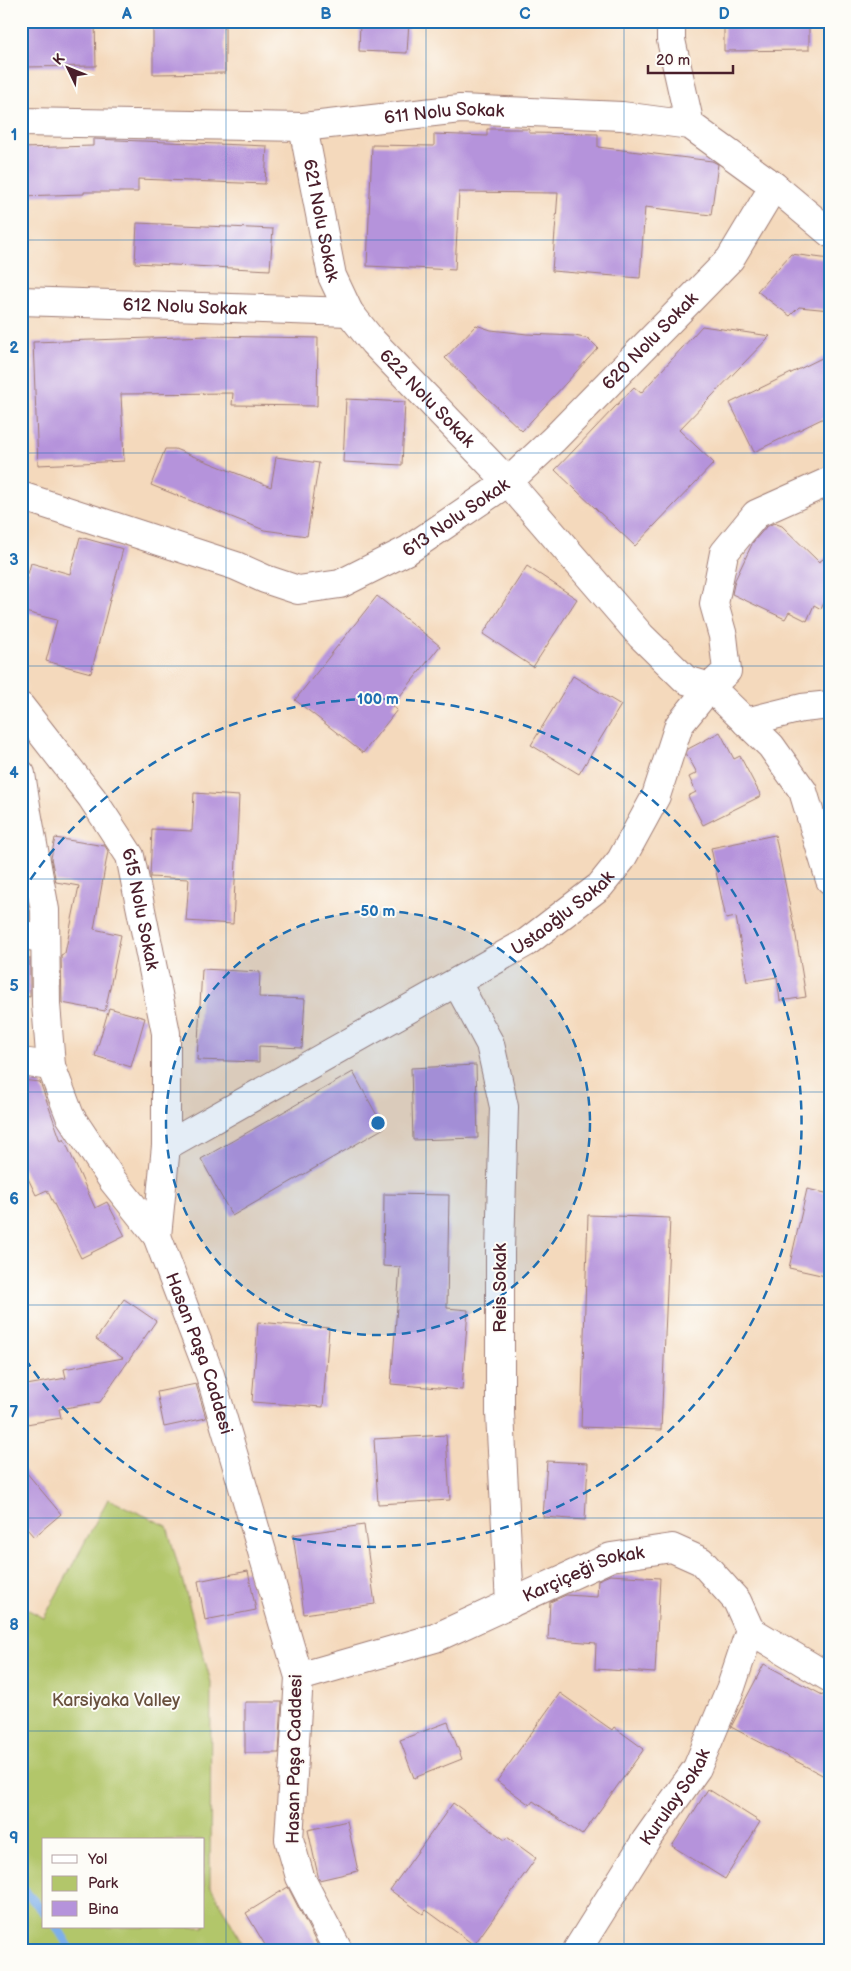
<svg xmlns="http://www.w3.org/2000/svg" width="851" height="1971" viewBox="0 0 851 1971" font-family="'Balsamiq Sans',sans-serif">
<rect width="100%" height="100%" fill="#fdfcf7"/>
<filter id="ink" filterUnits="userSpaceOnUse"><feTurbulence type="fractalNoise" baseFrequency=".02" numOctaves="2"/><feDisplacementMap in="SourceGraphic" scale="10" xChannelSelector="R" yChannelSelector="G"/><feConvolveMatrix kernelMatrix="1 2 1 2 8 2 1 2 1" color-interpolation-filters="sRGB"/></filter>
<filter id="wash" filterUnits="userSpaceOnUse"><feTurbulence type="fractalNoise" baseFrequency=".0096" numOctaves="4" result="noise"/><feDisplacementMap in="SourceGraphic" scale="20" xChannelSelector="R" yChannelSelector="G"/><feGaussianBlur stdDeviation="1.12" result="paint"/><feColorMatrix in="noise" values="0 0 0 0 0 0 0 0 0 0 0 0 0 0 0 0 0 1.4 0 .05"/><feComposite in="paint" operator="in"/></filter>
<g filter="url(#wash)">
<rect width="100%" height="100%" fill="#f4d9bc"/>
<path fill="#b2c66a" stroke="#7e724a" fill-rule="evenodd" d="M 108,1499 L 167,1526 L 211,1682 L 210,1885 L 246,1950 L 21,1950 L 21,1606 L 44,1618 ZM 44,1840 L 204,1840 L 204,1927 L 44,1927 Z"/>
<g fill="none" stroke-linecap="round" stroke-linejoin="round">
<g stroke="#7dafe9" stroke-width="9">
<polyline points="21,1887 44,1912"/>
<polyline points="57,1927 71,1950"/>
</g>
</g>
<g id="blocks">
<g fill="#b593db">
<polygon points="23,21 95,21 96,66 24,67"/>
<polygon points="153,21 225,21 225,73 153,74"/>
<polygon points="360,21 409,21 407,53 359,51"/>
<polygon points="724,21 809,21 809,50 724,51"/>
<polygon points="487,129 529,129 529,133 598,134 598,147 712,161 718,164 711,215 645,207 640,278 552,271 558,193 459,192 455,270 367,266 372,145 434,146 434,134 487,136"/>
<polygon points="93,139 267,146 265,184 138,179 138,192 84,192 84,194 21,196 21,148 93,146"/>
<polygon points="137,223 273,229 270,270 135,263"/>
<polygon points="791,254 830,259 830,310 799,307 790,316 757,291"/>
<polygon points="476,325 491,330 527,334 575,336 589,339 598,348 522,431 445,358"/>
<polygon points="702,326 770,336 679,430 714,463 635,546 555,470 634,387 641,393"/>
<polygon points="209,336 318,338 317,406 232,405 233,393 121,394 124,461 38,465 33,342"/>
<polygon points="830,354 830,415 754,452 730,403"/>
<polygon points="346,399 405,402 402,465 343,462"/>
<polygon points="165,449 175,449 271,487 276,457 319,463 307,536 264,530 151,485"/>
<polygon points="774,523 782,526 819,562 830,554 830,591 821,609 814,605 807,621 789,612 785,619 732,594 735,580 753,542 766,527"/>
<polygon points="80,537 123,549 91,673 46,661 57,620 21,611 21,599 31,563 70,574"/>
<polygon points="527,566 577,599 533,667 483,634"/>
<polygon points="377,596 440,646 392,706 397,710 363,753 295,700"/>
<polygon points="573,676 621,705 579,774 531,745"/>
<polygon points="720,732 734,759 740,756 761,796 703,825 688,796 696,792 689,777 697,773 686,753 688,749"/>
<polygon points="194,793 239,796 233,924 186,921 189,879 150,877 152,829 192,831"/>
<polygon points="775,835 796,936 806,997 780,1001 777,977 747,982 736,917 726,919 711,848"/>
<polygon points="55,838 105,846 108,851 94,929 121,935 105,1011 62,1003 61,955 65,953 79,886 56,882 51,858"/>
<polygon points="21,957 30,958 30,997 21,995"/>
<polygon points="202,969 260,972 259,997 305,999 302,1048 259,1046 259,1062 197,1060"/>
<polygon points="109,1008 145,1018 131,1067 95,1056"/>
<polygon points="476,1065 478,1138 413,1140 411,1068"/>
<polygon points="353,1072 384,1128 232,1216 201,1159"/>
<polygon points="21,1080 40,1082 61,1141 64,1139 95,1208 107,1202 125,1236 81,1258 47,1190 36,1195 21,1164"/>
<polygon points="807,1189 830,1194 830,1277 789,1268"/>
<polygon points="384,1194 449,1195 447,1308 468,1310 462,1390 391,1384 400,1267 383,1266"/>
<polygon points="588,1215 670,1218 661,1430 581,1427"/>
<polygon points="124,1299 156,1321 100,1402 59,1409 61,1418 21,1425 21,1386 66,1378 64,1369 123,1358 96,1339"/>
<polygon points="258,1322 329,1328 323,1407 252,1402"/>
<polygon points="196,1384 206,1418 164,1427 157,1392"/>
<polygon points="446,1435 450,1500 378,1504 374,1439"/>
<polygon points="547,1461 588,1463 585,1520 543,1517"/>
<polygon points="21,1466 61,1514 34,1537 21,1522"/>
<polygon points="364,1525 375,1604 304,1614 293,1535"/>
<polygon points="248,1571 256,1610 205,1620 198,1581"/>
<polygon points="610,1575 660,1578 655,1673 595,1669 596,1643 548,1639 550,1602 566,1595 597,1597 598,1580"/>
<polygon points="764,1664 830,1699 830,1779 731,1727"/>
<polygon points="560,1693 612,1730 614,1727 644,1749 582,1835 533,1801 530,1805 497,1781"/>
<polygon points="245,1702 282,1702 279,1753 245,1753"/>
<polygon points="448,1722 462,1759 414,1778 400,1740"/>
<polygon points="708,1789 760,1822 725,1879 672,1846"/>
<polygon points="453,1803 505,1840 507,1837 536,1858 474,1945 426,1910 423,1914 390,1890"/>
<polygon points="347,1821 358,1871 319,1880 308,1830"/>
<polygon points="288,1887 320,1950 268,1950 246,1913"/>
</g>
</g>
</g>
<g filter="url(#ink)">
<use href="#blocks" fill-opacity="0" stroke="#9f7c74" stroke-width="1"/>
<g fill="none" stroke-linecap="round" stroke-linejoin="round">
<defs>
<g id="minor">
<polyline points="671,21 671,40 690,125"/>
<path id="s1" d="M 21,122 L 303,127 L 460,109 L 622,116 L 690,125 L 774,186 L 830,233"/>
<path id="s2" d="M 303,127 L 332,276 L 349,312 L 373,342 L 508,482 L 641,636 L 686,680 L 710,687 L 771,746 L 803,791 L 830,880"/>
<path id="s3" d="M 21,301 L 349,312"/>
<path id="s4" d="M 21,496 L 236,566 L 265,579 L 298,590 L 340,584 L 408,550 L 508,482 L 554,439 L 730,259 L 774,186"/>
<path id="s5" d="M 21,707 L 92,798 L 130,856 L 166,1033 L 166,1146"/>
<polyline points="746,722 802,708 830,705"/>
<path id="s6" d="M 21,774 L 27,812 L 45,910 L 46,1004 L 51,1066 L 70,1116 L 113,1181 L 157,1236 L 210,1375 L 299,1677 L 289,1839 L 300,1877 L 338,1950"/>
<polyline points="21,935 45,938"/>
<polyline points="457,983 490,1044 504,1107 500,1251 500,1413 510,1604"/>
<polyline points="21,1062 51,1066"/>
<path id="s7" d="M 157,1236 L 166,1146 L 527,942 L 600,886 L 621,860 L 656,796 L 679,725 L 710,687 L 727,671 L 723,636 L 714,604 L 724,553 L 756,514 L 830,481"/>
<path id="s8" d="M 299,1677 L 435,1638 L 611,1557 L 672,1548 L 701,1561 L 737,1601 L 750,1630 L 830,1678"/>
<path id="s9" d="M 577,1950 L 646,1840 L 697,1768 L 731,1687 L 750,1630"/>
</g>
</defs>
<use href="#minor" stroke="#9f7c74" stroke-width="30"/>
<use href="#minor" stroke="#fff" stroke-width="28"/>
</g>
</g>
<path fill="none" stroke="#1f6fb2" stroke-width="1" stroke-opacity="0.55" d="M 226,21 L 226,1950M 426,21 L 426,1950M 624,21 L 624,1950M 21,240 L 830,240M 21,453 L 830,453M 21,666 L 830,666M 21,879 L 830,879M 21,1092 L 830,1092M 21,1305 L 830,1305M 21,1518 L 830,1518M 21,1731 L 830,1731"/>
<circle cx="378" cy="1123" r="212" fill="#1f6fb2" fill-opacity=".12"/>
<g fill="none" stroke="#1f6fb2" stroke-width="2.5" stroke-dasharray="9 6">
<circle cx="378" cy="1123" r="212"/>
<path d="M22 892A424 424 0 1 1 22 1354"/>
</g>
<g text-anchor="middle" stroke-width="4" stroke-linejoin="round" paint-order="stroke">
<g font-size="18" fill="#4a1f2b" stroke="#fdfcf7">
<text dy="6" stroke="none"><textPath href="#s1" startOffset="424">611 Nolu Sokak</textPath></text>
<text dy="6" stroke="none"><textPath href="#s2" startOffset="95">621 Nolu Sokak</textPath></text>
<text dy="6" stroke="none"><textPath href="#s3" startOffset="164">612 Nolu Sokak</textPath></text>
<text dy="6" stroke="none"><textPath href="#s4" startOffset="732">620 Nolu Sokak</textPath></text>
<text dy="6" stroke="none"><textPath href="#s2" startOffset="308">622 Nolu Sokak</textPath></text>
<text dy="6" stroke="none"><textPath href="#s4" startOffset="469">613 Nolu Sokak</textPath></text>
<text dy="6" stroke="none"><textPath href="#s5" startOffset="239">615 Nolu Sokak</textPath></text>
<text dy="6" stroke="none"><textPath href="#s7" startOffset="551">Ustaoğlu Sokak</textPath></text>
<text transform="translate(500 1288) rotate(-90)" y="6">Reis Sokak</text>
<text dy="6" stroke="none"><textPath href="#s6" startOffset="621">Hasan Paşa Caddesi</textPath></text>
<text dy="6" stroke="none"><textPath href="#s8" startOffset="304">Karçiçeği Sokak</textPath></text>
<text transform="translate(294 1759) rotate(-89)" y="6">Hasan Paşa Caddesi</text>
<text dy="6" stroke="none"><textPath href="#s9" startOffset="182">Kurulay Sokak</textPath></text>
</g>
<g font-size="18" fill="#69513e" stroke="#fdfcf7">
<text x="116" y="1706">Karsiyaka Valley</text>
</g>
</g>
<circle cx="378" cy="1123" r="8" fill="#1f6fb2" stroke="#fdfcf7" stroke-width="2.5"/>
<g font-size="15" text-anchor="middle" font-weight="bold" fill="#1f6fb2" stroke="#fdfcf7" stroke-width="4" stroke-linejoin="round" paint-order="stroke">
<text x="378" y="704">100 m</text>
<text x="378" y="916">50 m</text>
</g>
<rect width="851" height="1971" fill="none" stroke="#fdfcf7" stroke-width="55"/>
<rect x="42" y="1838" width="162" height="90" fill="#fdfcf7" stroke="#b5a4a5"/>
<rect x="52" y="1855" width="25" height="8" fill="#ffffff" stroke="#b5a4a5"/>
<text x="88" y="1864" font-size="15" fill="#4a1f2b">Yol</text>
<rect x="52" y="1876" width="25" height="15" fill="#b2c66a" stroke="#b5a4a5"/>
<text x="88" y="1888" font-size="15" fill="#4a1f2b">Park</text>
<rect x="52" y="1901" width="25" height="15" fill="#b593db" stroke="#b5a4a5"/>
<text x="88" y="1914" font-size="15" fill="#4a1f2b">Bina</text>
<g transform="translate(68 68) rotate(313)" stroke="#fdfcf7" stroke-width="4" paint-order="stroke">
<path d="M0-4L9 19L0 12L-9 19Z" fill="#4a1f2b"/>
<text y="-8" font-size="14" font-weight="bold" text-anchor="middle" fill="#4a1f2b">K</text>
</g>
<path d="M648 65v8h85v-8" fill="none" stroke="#4a1f2b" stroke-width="2.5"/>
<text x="656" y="65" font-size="15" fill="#4a1f2b" stroke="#fdfcf7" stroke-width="4" paint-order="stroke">20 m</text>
<rect x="28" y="28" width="796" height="1916" fill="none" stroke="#1f6fb2" stroke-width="2"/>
<g font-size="16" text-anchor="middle" font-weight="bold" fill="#1f6fb2">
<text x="127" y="19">A</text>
<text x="326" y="19">B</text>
<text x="525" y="19">C</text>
<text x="724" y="19">D</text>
<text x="14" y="140">1</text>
<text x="14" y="353">2</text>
<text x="14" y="565">3</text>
<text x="14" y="778">4</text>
<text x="14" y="991">5</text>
<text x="14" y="1204">6</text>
<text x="14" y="1417">7</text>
<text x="14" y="1630">8</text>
<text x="14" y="1843">9</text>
</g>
</svg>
